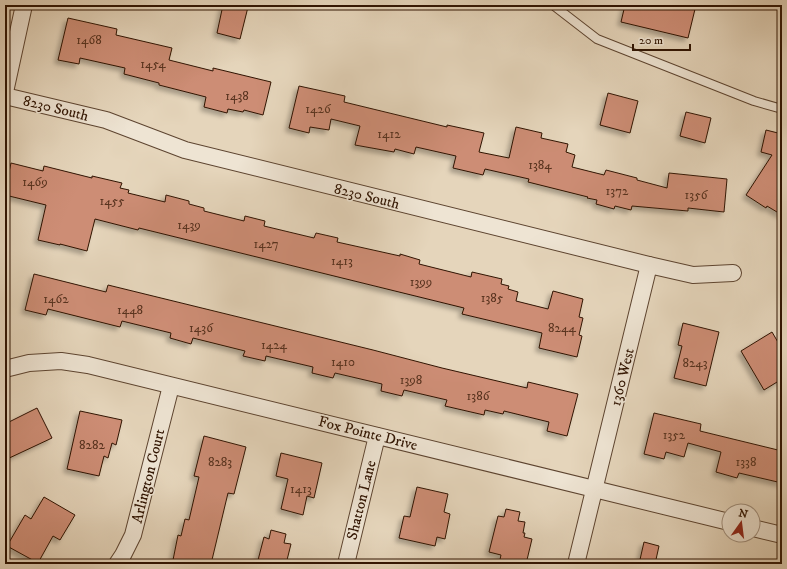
<svg xmlns="http://www.w3.org/2000/svg" width="787" height="569" viewBox="0 0 787 569" font-family="'IM FELL DW Pica',serif">
<defs>
<filter id="shadow"><feDropShadow dx="-3.5" dy="3.5" stdDeviation="2" flood-color="#0004"/></filter>
</defs>
<rect width="100%" height="100%" fill="#e5d5bb"/>
<filter id="stains"><feTurbulence type="fractalNoise" baseFrequency=".005" numOctaves="4"/><feColorMatrix values="0 0 0 0 .2 0 0 0 0 .09 0 0 0 0 .02 0 0 0 .5 -.17"/></filter>
<radialGradient id="worn" r=".72"><stop offset=".6" stop-color="#630" stop-opacity="0"/><stop offset="1" stop-color="#630" stop-opacity=".3"/></radialGradient>
<g fill="#cd8d74" stroke="#301402" filter="url(#shadow)">
<polygon points="223,5 239,5 248,7 240,39 217,33"/>
<polygon points="625,5 696,5 688,38 621,22"/>
<polygon points="68,18 117,29 116,35 172,48 169,60 213,71 213,68 271,82 263,115 244,110 243,112 228,109 227,113 204,107 206,97 159,85 159,83 124,74 125,68 80,58 79,64 58,60"/>
<polygon points="299,86 345,96 344,102 447,127 447,125 484,133 479,152 509,158 516,127 542,133 541,138 568,144 566,152 575,155 572,167 604,175 606,170 637,178 637,180 667,188 669,173 727,179 724,212 688,208 688,211 632,206 631,210 615,206 614,209 596,204 597,200 587,198 588,197 528,182 529,179 485,169 483,175 453,168 456,156 416,147 414,154 395,149 394,152 355,145 360,126 331,119 329,130 310,127 309,133 289,128"/>
<polygon points="608,93 638,101 630,133 600,125"/>
<polygon points="686,112 711,118 705,143 680,136"/>
<polygon points="766,130 782,134 782,215 767,206 766,208 746,195 772,155 761,152"/>
<polygon points="11,163 43,171 44,166 92,178 92,176 122,183 120,188 129,190 128,193 165,202 166,195 189,201 189,204 204,208 204,211 244,221 245,216 265,221 264,226 314,238 316,233 338,238 337,242 400,256 400,254 420,260 419,264 471,277 472,272 502,279 501,284 509,286 508,289 518,292 516,301 548,309 553,291 583,299 579,317 583,318 579,335 582,336 577,357 539,348 542,333 462,314 464,308 139,228 138,230 95,219 87,251 60,244 60,245 38,240 46,205 5,195 5,190"/>
<polygon points="34,274 106,292 108,285 373,350 442,368 527,388 528,382 578,394 567,436 547,431 549,422 504,411 503,414 485,410 484,415 445,406 447,400 404,390 402,396 381,391 382,384 335,373 333,378 312,373 313,367 266,356 265,361 243,356 245,351 193,338 191,344 170,338 171,333 122,321 120,327 48,309 46,315 25,310"/>
<polygon points="683,323 719,332 706,386 674,378 682,346 678,345"/>
<polygon points="772,332 782,349 782,379 764,390 741,351"/>
<polygon points="37,408 52,438 5,460 5,424"/>
<polygon points="80,411 122,420 116,445 112,443 108,458 104,456 99,476 67,469"/>
<polygon points="654,413 701,424 700,431 782,451 782,483 739,473 737,478 716,472 721,452 688,443 684,457 666,452 664,459 644,454"/>
<polygon points="204,436 246,447 234,494 228,493 211,564 189,564 173,560 178,535 181,536 185,519 189,520 199,477 194,476"/>
<polygon points="281,453 322,463 314,498 307,496 303,515 281,509 288,479 276,476"/>
<polygon points="417,487 448,494 444,512 450,514 445,539 437,537 435,546 399,538 404,516 410,517"/>
<polygon points="44,497 75,515 60,540 53,536 38,563 7,546 25,515 31,519"/>
<polygon points="506,509 520,512 518,521 525,522 523,533 525,533 524,537 532,539 526,564 499,564 501,555 489,552 498,516 504,517"/>
<polygon points="271,530 286,534 284,543 291,544 286,564 257,564 264,537 269,539"/>
<polygon points="644,542 659,546 655,564 639,564"/>
</g>
<g fill="none" stroke-linecap="round" stroke-linejoin="round">
<defs>
<polyline id="service" points="553,5 597,39 754,101 782,109"/>
<g id="minor">
<polyline points="5,92 24,5"/>
<polyline points="5,96 106,120 185,150 649,265 693,275 733,273"/>
<polyline points="5,369 29,363 61,361 88,365 729,522"/>
<polyline points="753,528 782,535"/>
<polyline points="117,564 123,555 133,535 171,386"/>
<polyline points="346,564 377,436"/>
<polyline points="576,564 649,265"/>
</g>
</defs>
<use href="#service" stroke="#5d4430" stroke-width="10"/>
<use href="#minor" stroke="#5d4430" stroke-width="18"/>
<use href="#service" stroke="#eee4d3" stroke-width="8"/>
<use href="#minor" stroke="#eee4d3" stroke-width="16"/>
</g>
<g text-anchor="middle" stroke-width="3" stroke-linejoin="round" paint-order="stroke">
<g font-size="13" fill="#57321e">
<text x="89" y="44">1468</text>
<text x="153" y="68">1454</text>
<text x="237" y="100">1438</text>
<text x="318" y="113">1426</text>
<text x="389" y="138">1412</text>
<text x="540" y="169">1384</text>
<text x="35" y="186">1469</text>
<text x="617" y="195">1372</text>
<text x="696" y="199">1356</text>
<text x="112" y="205">1455</text>
<text x="189" y="229">1439</text>
<text x="266" y="248">1427</text>
<text x="342" y="265">1413</text>
<text x="421" y="286">1399</text>
<text x="492" y="302">1385</text>
<text x="56" y="303">1462</text>
<text x="130" y="314">1448</text>
<text x="201" y="332">1436</text>
<text x="562" y="332">8244</text>
<text x="274" y="349">1424</text>
<text x="343" y="366">1410</text>
<text x="695" y="367">8243</text>
<text x="411" y="384">1398</text>
<text x="478" y="400">1386</text>
<text x="674" y="439">1352</text>
<text x="92" y="449">8282</text>
<text x="220" y="466">8283</text>
<text x="746" y="466">1338</text>
<text x="301" y="493">1413</text>
</g>
<g font-size="15" fill="#301402" stroke="#eee4d3">
<text transform="translate(56 108) rotate(14)" y="5">8230 South</text>
<text transform="translate(367 196) rotate(14)" y="5">8230 South</text>
<text transform="translate(622 377) rotate(-76)" y="5">1360 West</text>
<text transform="translate(368 433) rotate(14)" y="5">Fox Pointe Drive</text>
<text transform="translate(148 476) rotate(-76)" y="5">Arlington Court</text>
<text transform="translate(361 500) rotate(-76)" y="5">Shatton Lane</text>
</g>
</g>
<rect width="787" height="569" fill="none" stroke="#e5d5bb" stroke-width="20"/>
<rect x="6" y="6" width="775" height="557" fill="none" stroke="#301402" stroke-width="2"/>
<rect x="10" y="10" width="767" height="549" fill="none" stroke="#301402"/>
<g transform="translate(741 523) rotate(14)"><circle r="19" fill="#eee4d3" stroke="#a2917f"/>
<path d="M0-3L7 15L0 10L-7 15Z" fill="#8f2418"/>
<text y="-6" font-size="11" font-weight="bold" text-anchor="middle" fill="#301402">N</text>
</g>
<path d="M633 44v6h57v-6" fill="none" stroke="#301402" stroke-width="2"/>
<text x="639" y="44" font-size="12" fill="#301402" stroke="#eee4d3" stroke-width="3" paint-order="stroke">20 m</text>
<rect width="100%" height="100%" filter="url(#stains)"/>
<rect width="100%" height="100%" fill="url(#worn)"/>
</svg>
